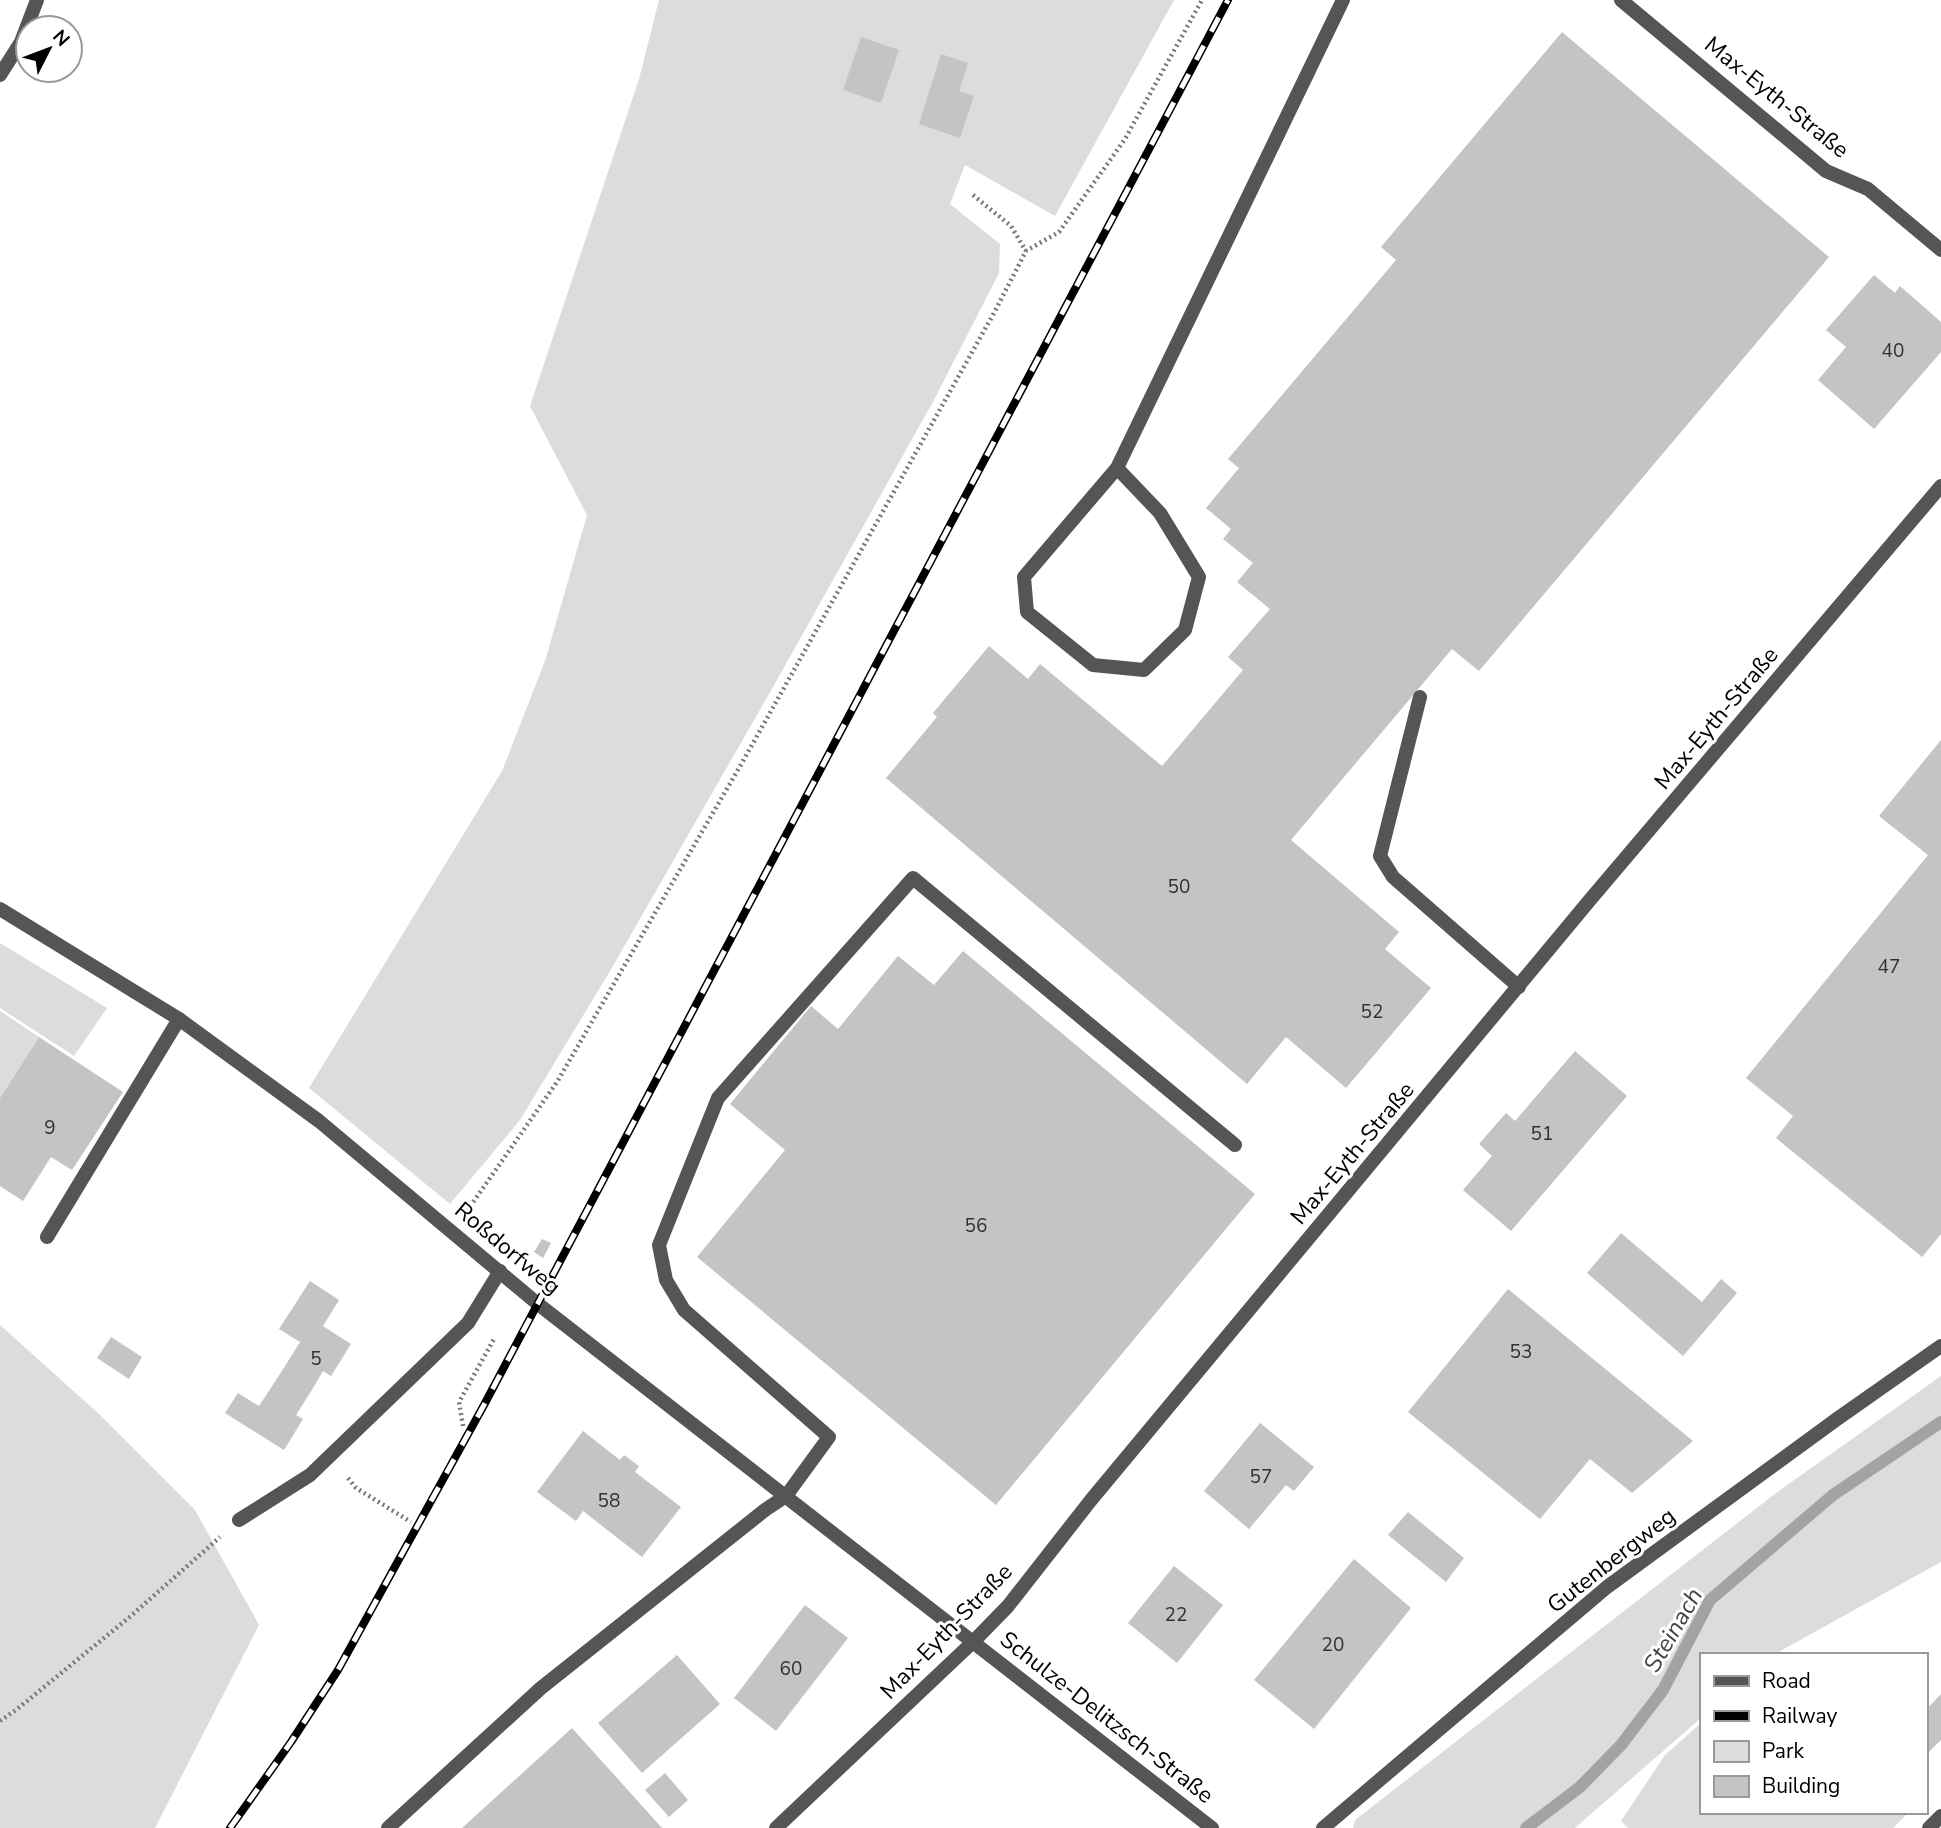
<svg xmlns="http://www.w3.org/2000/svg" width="1941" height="1828" viewBox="0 0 1941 1828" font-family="'Nunito Sans',sans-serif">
<rect width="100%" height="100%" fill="#fff"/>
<g fill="#dcdcdc">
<polygon points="659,0 1174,0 1055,216 965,165 950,204 1000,244 999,273 934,400 773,687 610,971 520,1120 450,1204 309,1088 502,771 545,661 587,515 530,406 639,79"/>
<polygon points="0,943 107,1008 74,1056 0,1008"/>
<polygon points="0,1011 39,1037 0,1098"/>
<polygon points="0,1325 99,1414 195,1510 259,1625 155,1828 0,1828"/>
<polygon points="1941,1376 1941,1562 1773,1655 1701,1655 1701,1718 1575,1828 1353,1828 1355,1820 1776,1493"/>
<polygon points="1701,1723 1701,1812 1903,1812 1906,1815 1893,1828 1628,1828 1621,1821 1665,1755"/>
</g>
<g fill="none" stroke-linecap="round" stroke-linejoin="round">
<polyline stroke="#a3a3a3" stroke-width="12" points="1526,1828 1580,1787 1621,1745 1663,1690 1710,1600 1833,1495 1941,1422"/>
</g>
<g fill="#c4c4c4">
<polygon points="1562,32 1829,257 1479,671 1452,649 1291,840 1399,932 1385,949 1431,988 1346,1088 1286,1037 1247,1084 886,778 937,717 933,713 989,646 1028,679 1040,664 1162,766 1243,670 1228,657 1270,609 1237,582 1253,563 1223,539 1231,529 1206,508 1239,468 1228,459 1396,260 1381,247"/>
<polygon points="861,37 899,50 881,103 843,90"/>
<polygon points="941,54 968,63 959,91 974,96 960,138 919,124"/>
<polygon points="1874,275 1895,293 1900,286 1941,322 1941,352 1874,429 1818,380 1846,347 1826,330"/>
<polygon points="1941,740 1941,1234 1922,1257 1776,1138 1793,1116 1746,1078 1928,855 1879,816"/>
<polygon points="963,951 1255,1194 996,1505 697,1257 785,1150 730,1104 811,1006 838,1029 898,956 934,985"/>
<polygon points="39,1037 123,1092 72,1170 51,1157 23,1201 0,1186 0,1098"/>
<polygon points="1575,1051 1627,1096 1511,1231 1463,1190 1492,1156 1479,1144 1506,1113 1515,1121"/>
<polygon points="1621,1233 1702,1302 1721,1279 1737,1293 1683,1356 1587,1273"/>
<polygon points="542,1239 551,1243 543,1258 534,1252"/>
<polygon points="310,1281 339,1300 323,1326 351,1344 331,1376 323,1371 310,1393 296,1415 303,1419 284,1450 225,1413 238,1393 259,1406 280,1374 300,1342 279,1329"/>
<polygon points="1508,1289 1693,1441 1632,1493 1590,1459 1540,1519 1408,1412"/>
<polygon points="111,1337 142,1357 129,1379 97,1358"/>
<polygon points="1260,1423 1314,1467 1294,1491 1286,1485 1249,1529 1204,1491"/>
<polygon points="583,1431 620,1460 624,1455 639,1466 635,1472 681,1507 642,1557 583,1511 576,1521 537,1492"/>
<polygon points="1408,1512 1464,1558 1446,1582 1388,1535"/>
<polygon points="1354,1559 1411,1608 1314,1729 1254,1680"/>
<polygon points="1174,1566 1223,1605 1177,1663 1128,1623"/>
<polygon points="805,1605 848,1638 776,1731 734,1698"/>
<polygon points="677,1655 720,1704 642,1773 598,1723"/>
<polygon points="1941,1694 1941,1740 1925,1756 1925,1711"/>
<polygon points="572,1728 662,1828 462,1828"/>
<polygon points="665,1773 688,1800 669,1817 645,1790"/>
</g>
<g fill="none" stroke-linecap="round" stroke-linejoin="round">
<g stroke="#777" stroke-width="4.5" stroke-dasharray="2 3.5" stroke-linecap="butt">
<polyline points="973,195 1011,226 1026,251"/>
<polyline points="467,1211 557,1082 743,761 994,313 1026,251 1059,232 1125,139 1202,0"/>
<polyline points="463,1426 459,1402 494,1339"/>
<polyline points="348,1478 356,1488 411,1522"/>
<polyline points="0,1721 16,1710 132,1615 220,1537"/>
</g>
<g stroke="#555" stroke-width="14">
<polyline points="1117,468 1160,513 1199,577 1185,630 1144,670 1093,665 1027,612 1024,577 1117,468 1343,0"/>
<polyline points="1420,697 1380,856 1393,877 1519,987"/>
<polyline points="47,1237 179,1019"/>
<polyline points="239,1520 310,1475 468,1323 500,1271"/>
<polyline points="388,1828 541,1688 765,1510 786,1496 829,1437 684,1310 666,1280 659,1245 718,1098 913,878 1235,1145"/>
</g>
<g stroke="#555" stroke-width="14">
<polyline points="1621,0 1826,171 1868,189 1941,250"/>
<polyline points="0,75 21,42 37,0"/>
<polyline points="0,909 179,1019 319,1121 538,1304 1212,1828"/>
<polyline points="776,1828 974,1641 1008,1606 1091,1500 1589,901 1941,486"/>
<polyline points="1323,1828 1607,1587 1837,1419 1941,1346"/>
<polyline points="1929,1828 1941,1816"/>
</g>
<defs>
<polyline id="rail" points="230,1828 291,1742 338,1670 484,1405 1228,0"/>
</defs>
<use href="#rail" stroke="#000" stroke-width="8"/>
<use href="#rail" stroke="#fff" stroke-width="5" stroke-dasharray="16" stroke-linecap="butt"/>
</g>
<g text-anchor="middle" stroke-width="6" stroke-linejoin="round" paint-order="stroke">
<g font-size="19" fill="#313131">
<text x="1893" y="357">40</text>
<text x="1179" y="893">50</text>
<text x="1889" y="973">47</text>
<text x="1372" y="1018">52</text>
<text x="50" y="1134">9</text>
<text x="1542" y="1140">51</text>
<text x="976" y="1232">56</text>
<text x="1521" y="1358">53</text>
<text x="316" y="1365">5</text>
<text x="1261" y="1483">57</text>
<text x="609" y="1507">58</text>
<text x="1176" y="1621">22</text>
<text x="1333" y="1651">20</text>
<text x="791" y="1675">60</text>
</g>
<g font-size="23" fill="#000" stroke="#fff">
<text transform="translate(1777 97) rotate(39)" y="8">Max-Eyth-Straße</text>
<text transform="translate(1716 718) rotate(-50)" y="8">Max-Eyth-Straße</text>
<text transform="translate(1352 1153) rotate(-50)" y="8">Max-Eyth-Straße</text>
<text transform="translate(508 1248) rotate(40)" y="8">Roßdorfweg</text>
<text transform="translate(1611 1560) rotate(-38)" y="8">Gutenbergweg</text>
<text transform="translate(946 1631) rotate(-46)" y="8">Max-Eyth-Straße</text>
<text transform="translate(1107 1717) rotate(38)" y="8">Schulze-Delitzsch-Straße</text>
</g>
<g font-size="24" font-style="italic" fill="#444" stroke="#fff">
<text transform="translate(1673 1630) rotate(-60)" y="8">Steinach</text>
</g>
</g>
<rect x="1700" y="1653" width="228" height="161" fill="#ffffff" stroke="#999999" stroke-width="2"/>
<rect x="1714" y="1676" width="35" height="10" fill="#555555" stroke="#999999" stroke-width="2"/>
<text x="1762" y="1688" font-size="21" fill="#000000">Road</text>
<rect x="1714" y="1711" width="35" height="10" fill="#000000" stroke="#999999" stroke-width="2"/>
<text x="1762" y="1723" font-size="21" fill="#000000">Railway</text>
<rect x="1714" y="1741" width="35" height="21" fill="#dcdcdc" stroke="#999999" stroke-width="2"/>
<text x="1762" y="1758" font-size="21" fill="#000000">Park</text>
<rect x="1714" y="1776" width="35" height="21" fill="#c4c4c4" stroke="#999999" stroke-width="2"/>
<text x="1762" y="1793" font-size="21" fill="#000000">Building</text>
<g transform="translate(49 49) rotate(48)"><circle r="33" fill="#ffffff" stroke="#999999" stroke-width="2"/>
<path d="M0-5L12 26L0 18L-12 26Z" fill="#000000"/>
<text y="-10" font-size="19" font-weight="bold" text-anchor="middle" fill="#000000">N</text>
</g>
</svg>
